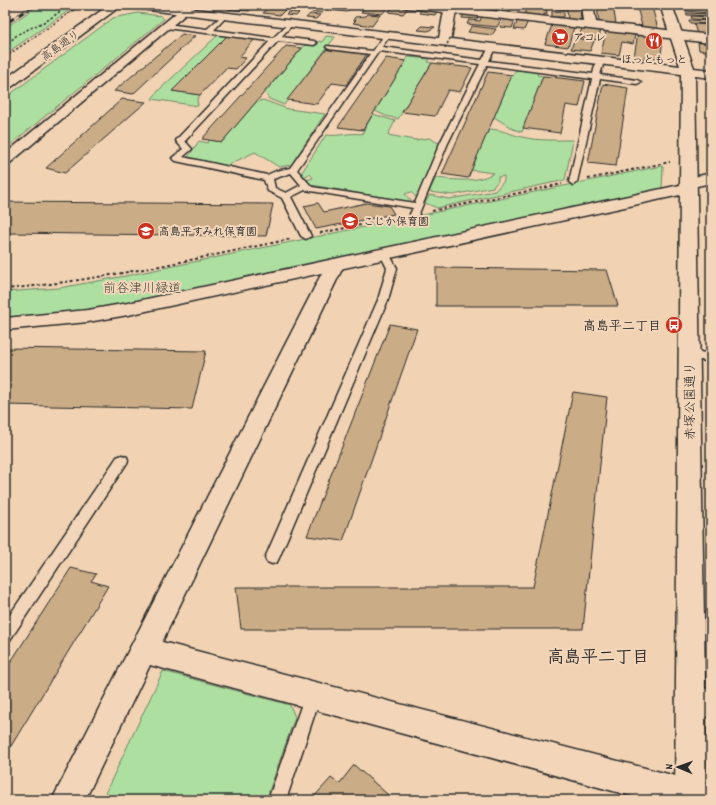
<svg xmlns="http://www.w3.org/2000/svg" width="716" height="805" viewBox="0 0 716 805" font-family="Dekko,'Klee One',sans-serif">
<rect width="100%" height="100%" fill="#f1d3b3"/>
<filter id="ink" filterUnits="userSpaceOnUse"><feTurbulence type="fractalNoise" baseFrequency=".025" numOctaves="2"/><feDisplacementMap in="SourceGraphic" scale="8" xChannelSelector="R" yChannelSelector="G"/><feConvolveMatrix kernelMatrix="1 2 1 2 8 2 1 2 1" color-interpolation-filters="sRGB"/></filter>
<g filter="url(#ink)">
<g fill="#addfa0" stroke="#6c8566">
<polygon points="39,5 77,5 5,54 5,28"/>
<polygon points="138,13 161,16 164,19 5,149 5,98 113,18"/>
<polygon points="218,35 227,36 172,91 200,95 197,100 198,106 152,99 158,91"/>
<polygon points="326,36 335,37 284,105 269,99 265,92 305,45 317,45 319,41 322,42"/>
<polygon points="408,57 430,59 428,62 432,63 398,119 386,116 375,111"/>
<polygon points="516,70 538,72 537,75 543,76 522,132 513,129 494,117 512,75"/>
<polygon points="263,100 288,109 325,114 291,165 279,167 255,152 226,166 188,157 199,141 208,143 209,140 222,142 256,102"/>
<path d="M 373,114 L 395,121 L 388,135 L 415,140 L 429,138 L 440,144 L 441,150 L 417,198 L 411,192 L 405,194 L 413,203 L 311,185 L 306,180 L 313,178 L 310,174 L 303,177 L 302,172 L 326,135 C 339,137 349,132 362,134 Z"/>
<path d="M 489,129 C 504,130 509,134 522,137 C 539,141 556,140 573,140 L 565,180 L 437,208 L 425,203 L 430,195 L 449,199 L 495,191 L 504,181 L 504,176 L 498,177 L 498,181 L 493,187 L 453,195 L 429,192 L 436,178 C 455,180 477,183 494,173 L 471,170 Z"/>
<polygon points="661,166 663,167 662,189 137,302 80,311 5,318 5,292 59,288 125,276"/>
<polygon points="163,671 290,705 295,717 266,800 102,800"/>
</g>
<g fill="#caac87" stroke="#2b2b2b">
<polygon points="205,5 226,5 222,8 203,6"/>
<polygon points="232,5 256,5 249,11 228,9"/>
<polygon points="270,5 284,5 289,6 280,15 263,13"/>
<polygon points="331,5 353,5 347,12 328,10"/>
<polygon points="367,5 372,5 388,7 382,14 361,12"/>
<polygon points="471,5 485,5 485,9 470,8"/>
<polygon points="490,5 510,5 510,13 490,12"/>
<polygon points="526,5 546,5 547,14 544,14 544,16 525,14"/>
<polygon points="556,5 580,5 581,20 568,19 567,10 556,9"/>
<polygon points="597,5 613,5 616,24 599,23"/>
<polygon points="684,5 706,5 709,13 686,11"/>
<polygon points="393,6 408,8 403,14 389,12"/>
<polygon points="316,7 325,8 322,13 312,12"/>
<polygon points="637,7 652,7 658,29 639,29 638,25 642,26"/>
<polygon points="422,9 437,11 435,15 419,13"/>
<polygon points="552,11 564,12 564,17 552,17"/>
<polygon points="289,12 299,13 296,16 286,15"/>
<polygon points="686,13 711,14 711,16 687,15"/>
<polygon points="310,14 320,15 316,19 306,18"/>
<polygon points="368,14 380,15 372,26 353,23 356,20 353,20 355,17 366,16"/>
<polygon points="464,14 479,16 477,19 462,18"/>
<polygon points="482,16 502,18 497,27 467,24 469,20 480,21"/>
<polygon points="691,16 711,17 711,20 692,19"/>
<polygon points="505,18 515,20 512,28 500,27"/>
<polygon points="518,20 528,21 524,30 514,29"/>
<polygon points="689,20 711,21 711,24 690,23"/>
<polygon points="694,24 711,25 711,36 697,34"/>
<polygon points="552,25 574,27 568,47 545,44"/>
<polygon points="422,26 435,27 428,31 418,30"/>
<polygon points="472,26 496,29 492,35 468,32"/>
<polygon points="582,28 601,30 598,40 579,37"/>
<polygon points="606,31 635,35 633,44 622,42 619,55 601,53"/>
<polygon points="638,33 663,36 661,56 650,59 634,57"/>
<polygon points="182,34 195,36 133,94 114,91"/>
<polygon points="227,36 255,39 239,57 246,58 236,69 226,68 200,95 172,91"/>
<polygon points="575,38 594,41 590,51 571,49"/>
<polygon points="698,42 711,43 711,52 699,50"/>
<polygon points="286,46 302,48 222,142 202,139"/>
<polygon points="327,49 367,54 346,85 332,83 317,104 287,100"/>
<polygon points="386,58 406,61 363,130 338,127"/>
<polygon points="432,63 472,68 460,92 448,90 435,116 402,112"/>
<polygon points="488,72 512,75 468,178 442,174"/>
<polygon points="543,76 585,81 579,107 566,105 560,133 523,128"/>
<polygon points="603,84 628,88 616,166 588,163"/>
<polygon points="122,99 146,102 65,173 46,168"/>
<polygon points="5,202 273,204 266,236 5,233"/>
<polygon points="318,203 324,212 366,203 389,206 394,214 316,229 304,206"/>
<polygon points="436,268 607,270 618,306 436,306"/>
<polygon points="390,324 417,329 343,541 307,536"/>
<polygon points="5,348 206,351 192,409 5,405"/>
<polygon points="573,392 607,397 583,629 241,629 236,587 533,587"/>
<polygon points="71,568 96,574 91,581 108,586 5,756 5,671"/>
<polygon points="354,765 394,800 315,800 313,798 331,778 339,784"/>
</g>
<g fill="none" stroke-linecap="round" stroke-linejoin="round">
<defs>
<g id="service">
<path d="M 224,14 L 227,16 L 214,30 L 273,38 L 290,22 L 293,24 L 281,37 L 314,41 L 317,43 L 314,45 L 278,41 L 185,141 L 192,149 L 183,157 L 267,175 L 276,171 L 290,168 L 370,54 L 329,49 L 326,47 L 327,46 L 373,51 L 385,34 L 387,33 L 390,35 L 382,47 L 482,60 L 489,48 L 492,46 L 495,48 L 489,61 L 593,74 L 596,61 L 600,59 L 604,61 L 600,75 L 637,80 L 641,82 L 637,84 L 600,79 L 577,182 L 573,185 L 569,182 L 592,79 L 487,65 L 448,143 L 418,216 L 412,216 L 410,214 L 413,208 L 305,190 L 291,197 L 311,236 L 306,239 L 301,236 L 282,198 L 268,191 L 264,180 L 176,161 L 172,158 L 183,149 L 176,141 L 177,139 L 270,41 L 166,28 L 163,26 L 166,24 L 207,29 ZM 379,51 L 480,64 L 440,143 L 415,203 L 312,187 L 297,170 ZM 291,173 L 301,185 L 286,193 L 275,188 L 273,179 Z"/>
<polygon points="385,251 388,252 397,268 388,300 279,558 277,562 272,564 267,562 265,558 378,300 387,268 380,254"/>
<polygon points="689,350 711,354 711,362 685,357 683,354 685,351"/>
<polygon points="122,455 127,457 128,460 127,463 10,640 5,642 5,622 117,457"/>
<polygon points="313,687 319,690 321,695 286,800 268,800 305,695 307,690"/>
</g>
<polygon id="pedestrian" points="184,8 189,11 187,13 10,163 5,164 5,154 181,9"/>
<g id="minor">
<polygon points="185,5 198,5 188,13 180,13 178,11"/>
<polygon points="402,5 439,5 583,21 581,5 593,5 596,22 711,35 711,43 408,8 404,7"/>
<polygon points="711,173 711,183 688,188 682,186 680,183 682,180"/>
<polygon points="335,259 341,261 344,265 162,642 691,780 702,785 707,796 706,800 646,800 150,665 85,800 52,800 326,265 329,261"/>
<polygon points="691,685 711,690 711,718 680,709 676,699 680,689"/>
</g>
<polygon id="tertiary" points="126,5 161,5 439,38 445,5 457,5 451,39 680,66 660,5 672,5 694,68 711,70 711,78 695,76 707,800 675,800 680,195 128,315 88,322 5,330 5,318 88,310 128,303 680,185 681,74 132,8 128,7"/>
<polygon id="secondary" points="109,5 122,5 10,88 5,89 5,79"/>
</defs>
<use href="#service" stroke="#2b2b2b" stroke-width="3"/>
<use href="#pedestrian" stroke="#2b2b2b" stroke-width="3"/>
<use href="#minor" stroke="#2b2b2b" stroke-width="3"/>
<use href="#tertiary" stroke="#2b2b2b" stroke-width="3"/>
<use href="#secondary" stroke="#2b2b2b" stroke-width="3"/>
<g stroke="#2b2b2b" stroke-width="1.5" stroke-dasharray="2.5 2" stroke-linecap="butt">
<polyline points="59,10 64,5"/>
<polyline points="5,46 18,34 48,20 69,5"/>
<polyline points="5,57 81,5"/>
</g>
<g stroke="#2b2b2b" stroke-width="2" stroke-dasharray="3 2.5" stroke-linecap="butt">
<polyline points="588,179 670,162"/>
<polyline points="432,211 562,184"/>
<polyline points="320,233 397,218"/>
<path d="M 5,289 C 103,280 195,259 291,239"/>
</g>
<use href="#service" fill="#f3d6b9" fill-rule="evenodd"/>
<use href="#pedestrian" fill="#f3d6b9" fill-rule="evenodd"/>
<use href="#minor" fill="#f3d6b9" fill-rule="evenodd"/>
<use href="#tertiary" fill="#f3d6b9" fill-rule="evenodd"/>
<use href="#secondary" fill="#f3d6b9" fill-rule="evenodd"/>
<defs>
<g id="rail">
<polyline points="5,9 11,5"/>
<polyline points="5,24 34,5"/>
</g>
</defs>
<use href="#rail" stroke="#2b2b2b" stroke-width="3"/>
<use href="#rail" stroke="#f3d6b9" stroke-width="2" stroke-dasharray="5.5" stroke-linecap="butt"/>
<polyline stroke="#2b2b2b" stroke-width="1.5" stroke-dasharray="2.5 2" stroke-linecap="butt" points="445,48 453,33"/>
</g>
</g>
<defs>
<symbol id="supermarket-disc" viewBox="-11 -11 22 22"><circle r="9.5" fill="#c8321e" stroke="#f3d6b9"/><path d="M-6-5.5h2.5l.6 2H6L4.5 2H-2.5L-4.4-4H-6ZM-1.5 3.2a1.3 1.3 0 1 0 .1 0ZM3 3.2a1.3 1.3 0 1 0 .1 0Z" fill="#fff"/></symbol>
<symbol id="restaurant-disc" viewBox="-11 -11 22 22"><circle r="9.5" fill="#c8321e" stroke="#f3d6b9"/><path d="M-5-6h1v4h1v-4h1v4h1v-4h1v5L-1.5 .5V6h-2V.5L-5-1ZM5-6V6H3V1.5H1.5Q1.5-4 5-6Z" fill="#fff"/></symbol>
<symbol id="school-disc" viewBox="-11 -11 22 22"><circle r="9.5" fill="#c8321e" stroke="#f3d6b9"/><path d="M0-5L7-2L0 1L-7-2ZM-4 1L0 2.5L4 1V4Q0 6-4 4Z" fill="#fff"/></symbol>
<symbol id="bus-disc" viewBox="-11 -11 22 22"><circle r="9.5" fill="#c8321e" stroke="#f3d6b9"/><path d="M-5-6H5V4H4V6H2V4H-2V6H-4V4H-5ZM-3.5-4V0h7V-4ZM-3.5 1.2v1.5H-2V1.2ZM2 1.2v1.5H3.5V1.2Z" fill="#fff"/></symbol>
</defs>
<g fill-rule="evenodd">
<use href="#supermarket-disc" x="550" y="27" width="20" height="20"/>
<use href="#restaurant-disc" x="644" y="31" width="20" height="20"/>
<use href="#school-disc" x="340" y="211" width="20" height="20"/>
<use href="#school-disc" x="136" y="221" width="20" height="20"/>
<use href="#bus-disc" x="664" y="315" width="20" height="20"/>
</g>
<g text-anchor="middle" stroke-width="4" stroke-linejoin="round" paint-order="stroke">
<g font-size="11" font-weight="bold" fill="#2b2b2b" stroke="#f3d6b9" text-anchor="start">
<text x="573" y="41">アコレ</text>
<text x="654" y="63" text-anchor="middle">ほっともっと</text>
<text x="363" y="225">こじか保育園</text>
<text x="159" y="235">高島平すみれ保育園</text>
</g>
<g font-size="11" fill="#2b2b2b" stroke="#f3d6b9">
<text transform="translate(60 45) rotate(-36)" y="4">高島通り</text>
</g>
<g font-size="13" fill="#3e463d" stroke="#f3d6b9">
<text x="142" y="292">前谷津川緑道</text>
</g>
<g font-size="13" font-weight="bold" fill="#2b2b2b" stroke="#f3d6b9" text-anchor="end">
<text x="661" y="330">高島平二丁目</text>
</g>
<g font-size="13" fill="#2b2b2b" stroke="#f3d6b9">
<text transform="translate(689 401) rotate(-90)" y="5">赤塚公園通り</text>
</g>
<g font-size="17" font-weight="bold" fill="#2b2b2b" stroke="#f3d6b9">
<text x="598" y="662">高島平二丁目</text>
</g>
</g>
<rect width="716" height="805" fill="none" stroke="#f3d6b9" stroke-width="20"/>
<rect x="10" y="10" width="696" height="785" fill="none" stroke="#2b2b2b" stroke-width="1.5" filter="url(#ink)"/>
<g transform="translate(678 767) rotate(272)" stroke="#f3d6b9" stroke-width="3" paint-order="stroke">
<path d="M0-3L7 15L0 10L-7 15Z" fill="#2b2b2b"/>
<text y="-6" font-size="11" font-weight="bold" text-anchor="middle" fill="#2b2b2b">N</text>
</g>
</svg>
